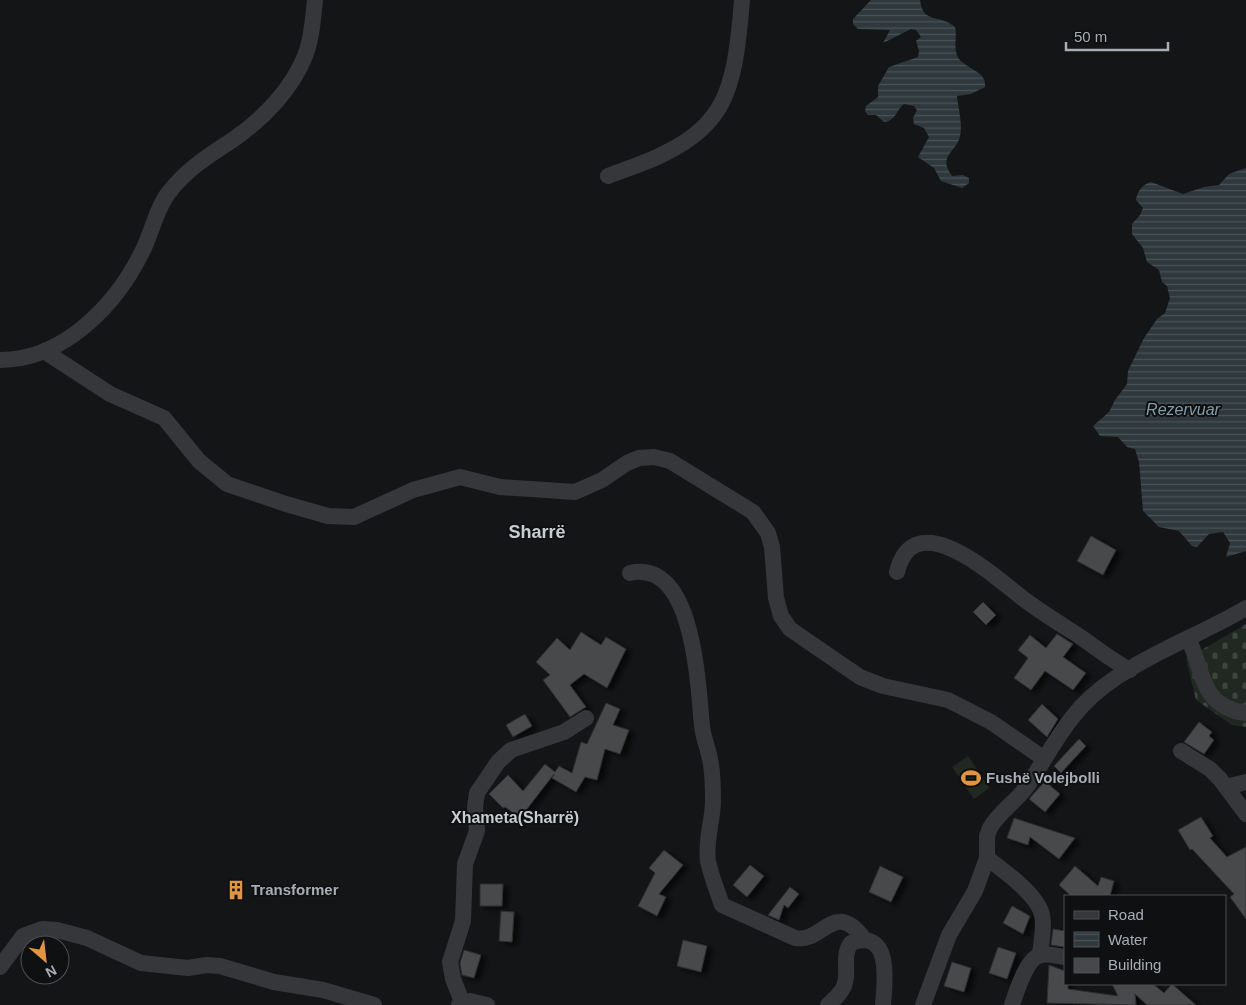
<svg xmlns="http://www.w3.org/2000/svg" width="1246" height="1005" viewBox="0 0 1246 1005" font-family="Helvetica,sans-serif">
<defs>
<pattern id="cemetery-stones" width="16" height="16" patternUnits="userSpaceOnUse" patternTransform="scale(1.25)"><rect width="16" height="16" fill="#212821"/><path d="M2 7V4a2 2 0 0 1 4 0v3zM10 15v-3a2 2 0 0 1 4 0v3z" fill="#3e443f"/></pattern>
<pattern id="water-rules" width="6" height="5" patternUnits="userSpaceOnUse" patternTransform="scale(1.25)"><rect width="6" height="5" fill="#2f393d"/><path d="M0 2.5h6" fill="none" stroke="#4a5357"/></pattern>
<filter id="shadow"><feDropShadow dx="5.5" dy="3" stdDeviation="2.5" flood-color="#0009"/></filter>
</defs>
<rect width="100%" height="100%" fill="#141516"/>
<polygon fill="#212821" points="968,756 989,788 974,799 952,767"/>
<polygon fill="url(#cemetery-stones)" points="1246,624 1246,727 1232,725 1196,700 1186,659"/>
<g fill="url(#water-rules)">
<path d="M 871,0 L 920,0 C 923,25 939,13 955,27 C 958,38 951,53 962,62 C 971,70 987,73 985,87 L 971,94 L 957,96 C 958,107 963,125 960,136 C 957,152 937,155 952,176 L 963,175 L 969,178 L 969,183 L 962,188 L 941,181 L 934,168 L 918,157 L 929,137 L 924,128 L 914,124 L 913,118 L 917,110 L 914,106 L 904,104 C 896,110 896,121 884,122 L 876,115 L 868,115 L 865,111 L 866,106 L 878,97 L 878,86 L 889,67 L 918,57 L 919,51 L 916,41 L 921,37 L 916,30 L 911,29 L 883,43 L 890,30 L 858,29 L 853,24 L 853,19 Z"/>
<path d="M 1246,168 L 1246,551 L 1226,557 L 1230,543 L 1223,532 L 1209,534 L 1197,547 L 1192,546 L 1179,531 L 1159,527 L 1143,511 L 1139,462 L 1135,449 L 1127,447 L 1118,437 L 1100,436 L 1093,426 L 1109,412 L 1115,400 L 1127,384 L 1128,371 L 1144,338 L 1157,319 L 1165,313 L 1170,298 L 1167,286 L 1162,282 L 1159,270 L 1147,262 L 1143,248 L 1132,234 L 1132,224 L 1140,215 L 1143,208 L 1136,200 C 1137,191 1143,184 1151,182 L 1183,194 L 1204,187 L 1219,185 L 1229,174 Z"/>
</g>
<g fill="#46484b" stroke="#2f2f32" filter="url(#shadow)">
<polygon points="1091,536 1116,550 1103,575 1077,561"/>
<polygon points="983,602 996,615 986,625 973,612"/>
<polygon points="581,632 601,645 606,637 626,649 607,688 584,674 570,685 586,707 570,717 543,680 550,675 536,662 557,638 570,650"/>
<polygon points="1057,634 1073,644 1063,657 1086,673 1073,690 1045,671 1031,690 1014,678 1028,658 1018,650 1030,635 1046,648"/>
<polygon points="606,703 620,709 613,725 629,730 620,754 605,749 597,780 585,777 576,792 552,778 554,774 520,818 505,807 503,808 489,794 508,775 523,791 545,764 555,772 559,766 572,773 581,742 587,744"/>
<polygon points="1042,704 1058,719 1047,737 1028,720"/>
<polygon points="525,714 532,726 513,737 506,725"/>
<polygon points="1199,722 1212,732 1209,736 1214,740 1204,754 1184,742"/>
<polygon points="1079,739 1086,746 1061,773 1054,766"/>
<polygon points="1045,781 1060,794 1045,812 1029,799"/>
<polygon points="1201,817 1213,836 1210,838 1227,857 1246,847 1246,919 1230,897 1234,894 1192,849 1190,850 1178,830"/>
<polygon points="1014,818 1075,838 1059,859 1030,837 1028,845 1007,838"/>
<polygon points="664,850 683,865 659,894 666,897 657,916 638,906 655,873 649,868"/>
<polygon points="750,865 764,876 747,897 733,885"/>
<polygon points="880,866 903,877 891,902 869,892"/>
<polygon points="1075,866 1098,886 1101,877 1114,881 1110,896 1071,896 1059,885"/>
<polygon points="480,884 503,884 502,906 480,906"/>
<polygon points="790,887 799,894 788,908 784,905 779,920 768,915"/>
<polygon points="1012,906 1030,916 1023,934 1003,923"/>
<polygon points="501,911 514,912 512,942 499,941"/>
<polygon points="1053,929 1065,931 1065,947 1051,945"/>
<polygon points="683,940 707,946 701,972 677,966"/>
<polygon points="998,947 1016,953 1007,979 989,973"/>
<polygon points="464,950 481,955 474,978 462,975 460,963"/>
<polygon points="952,962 971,968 964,992 944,986"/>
<polygon points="1049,965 1065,971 1065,984 1068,984 1068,989 1118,996 1112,984 1153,984 1164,993 1172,984 1196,1005 1147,1005 1135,994 1136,1005 1047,1003"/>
</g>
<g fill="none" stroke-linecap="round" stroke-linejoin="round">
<g stroke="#36373a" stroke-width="16">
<path d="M 608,176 C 628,168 650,162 669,151 C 685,143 703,130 714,115 C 736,87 739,34 742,0"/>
<polyline points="44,351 110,394 164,418 199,461 227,484 286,504 328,516 354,517 413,490 460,477 500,487 575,492 602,480 627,463 639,458 654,457 670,461 753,512 768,533 772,547 776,598 781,616 790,629 860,677 883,686 948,700 991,722 1043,758"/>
<path d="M 0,360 C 64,360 117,304 143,250 C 152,232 157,206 170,191 C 188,168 210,155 234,139 C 263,119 292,89 305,56 C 312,39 313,18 315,0"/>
<path d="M 897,572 C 915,501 997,579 1025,600 C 1041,612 1059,623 1076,634 C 1094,646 1111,660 1130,670"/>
<path d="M 630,573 C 694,558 698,685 702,726 C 703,737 708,748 710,759 C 713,772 713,787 713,801 C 713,820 705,841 708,861 C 711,876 717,890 722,905 L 795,938 C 823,944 834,897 865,940"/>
<path d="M 1189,640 C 1204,673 1201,707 1246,713"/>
<polyline points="1181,751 1210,769 1220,779 1246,814"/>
<polyline points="1226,787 1246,782"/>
<path d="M 987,858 C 1003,870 1038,895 1042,915 C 1045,927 1041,942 1040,955"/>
<polyline points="0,967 23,936 42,929 57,930 87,938 141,963 188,968 207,965 220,966 274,982 323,990 374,1005"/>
<polyline points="463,1004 453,979 450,962 463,921 465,864 477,831 475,807 477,793 498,762 511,750 564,732 586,718"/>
<polyline points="459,1005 470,1001 487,1005"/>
<path d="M 828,1005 C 834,999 841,994 844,986 C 850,971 841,957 851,943 C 892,928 885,981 883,1005"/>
<path d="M 923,1005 L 949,935 L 975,891 L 987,858 L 987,836 L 990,828 C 1000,811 1017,801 1028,785 C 1046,758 1060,730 1082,706 C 1121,663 1196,638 1246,608"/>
<path d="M 1012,1005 C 1016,993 1027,957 1041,955 C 1048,953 1057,956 1065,957"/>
</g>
</g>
<defs>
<symbol id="stadium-bare" viewBox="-9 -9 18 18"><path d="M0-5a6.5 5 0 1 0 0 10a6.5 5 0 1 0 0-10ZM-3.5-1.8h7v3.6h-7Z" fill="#df9543" stroke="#0f1011" stroke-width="2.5" paint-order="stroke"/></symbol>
<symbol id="building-bare" viewBox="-9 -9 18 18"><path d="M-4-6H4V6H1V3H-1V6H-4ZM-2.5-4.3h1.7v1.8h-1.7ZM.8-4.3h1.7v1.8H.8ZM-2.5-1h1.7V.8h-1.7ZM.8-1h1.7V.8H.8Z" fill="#df9543" stroke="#0f1011" stroke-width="2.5" paint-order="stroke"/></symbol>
</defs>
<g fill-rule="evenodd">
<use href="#stadium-bare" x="957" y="764" width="28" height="28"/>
<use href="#building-bare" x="222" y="876" width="28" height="28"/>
</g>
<g text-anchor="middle" stroke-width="4" stroke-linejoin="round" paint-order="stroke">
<g font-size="15" font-weight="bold" fill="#a8adb5" stroke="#0f1011" text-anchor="start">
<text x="986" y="783">Fushë Volejbolli</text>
<text x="251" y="895">Transformer</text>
</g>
<g font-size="16" font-style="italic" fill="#829eac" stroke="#0f1011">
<text x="1183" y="415">Rezervuar</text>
</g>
<g font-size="16" font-weight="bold" fill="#c8ccd1" stroke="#0f1011">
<text x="515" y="823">Xhameta(Sharrë)</text>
</g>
<g font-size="18" font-weight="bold" fill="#c8ccd1" stroke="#0f1011">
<text x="537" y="538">Sharrë</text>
</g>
</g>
<rect x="1064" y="895" width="162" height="90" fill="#0f1011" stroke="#4c4f53"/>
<rect x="1074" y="911" width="25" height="8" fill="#36373a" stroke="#4c4f53"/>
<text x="1108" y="920" font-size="15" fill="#a8adb5">Road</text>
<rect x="1074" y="932" width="25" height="15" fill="url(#water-rules)" stroke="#4c4f53"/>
<text x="1108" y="945" font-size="15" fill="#a8adb5">Water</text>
<rect x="1074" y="958" width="25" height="15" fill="#46484b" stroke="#4c4f53"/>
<text x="1108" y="970" font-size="15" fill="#a8adb5">Building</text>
<g transform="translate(45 960) rotate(152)"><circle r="24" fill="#0f1011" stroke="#4c4f53"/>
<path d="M0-4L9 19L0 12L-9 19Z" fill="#df9543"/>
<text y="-8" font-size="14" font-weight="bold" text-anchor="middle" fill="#a8adb5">N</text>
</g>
<path d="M1066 42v8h102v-8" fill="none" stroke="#a8adb5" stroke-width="2.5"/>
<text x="1074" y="42" font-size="15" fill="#a8adb5" stroke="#0f1011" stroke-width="4" paint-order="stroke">50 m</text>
</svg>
